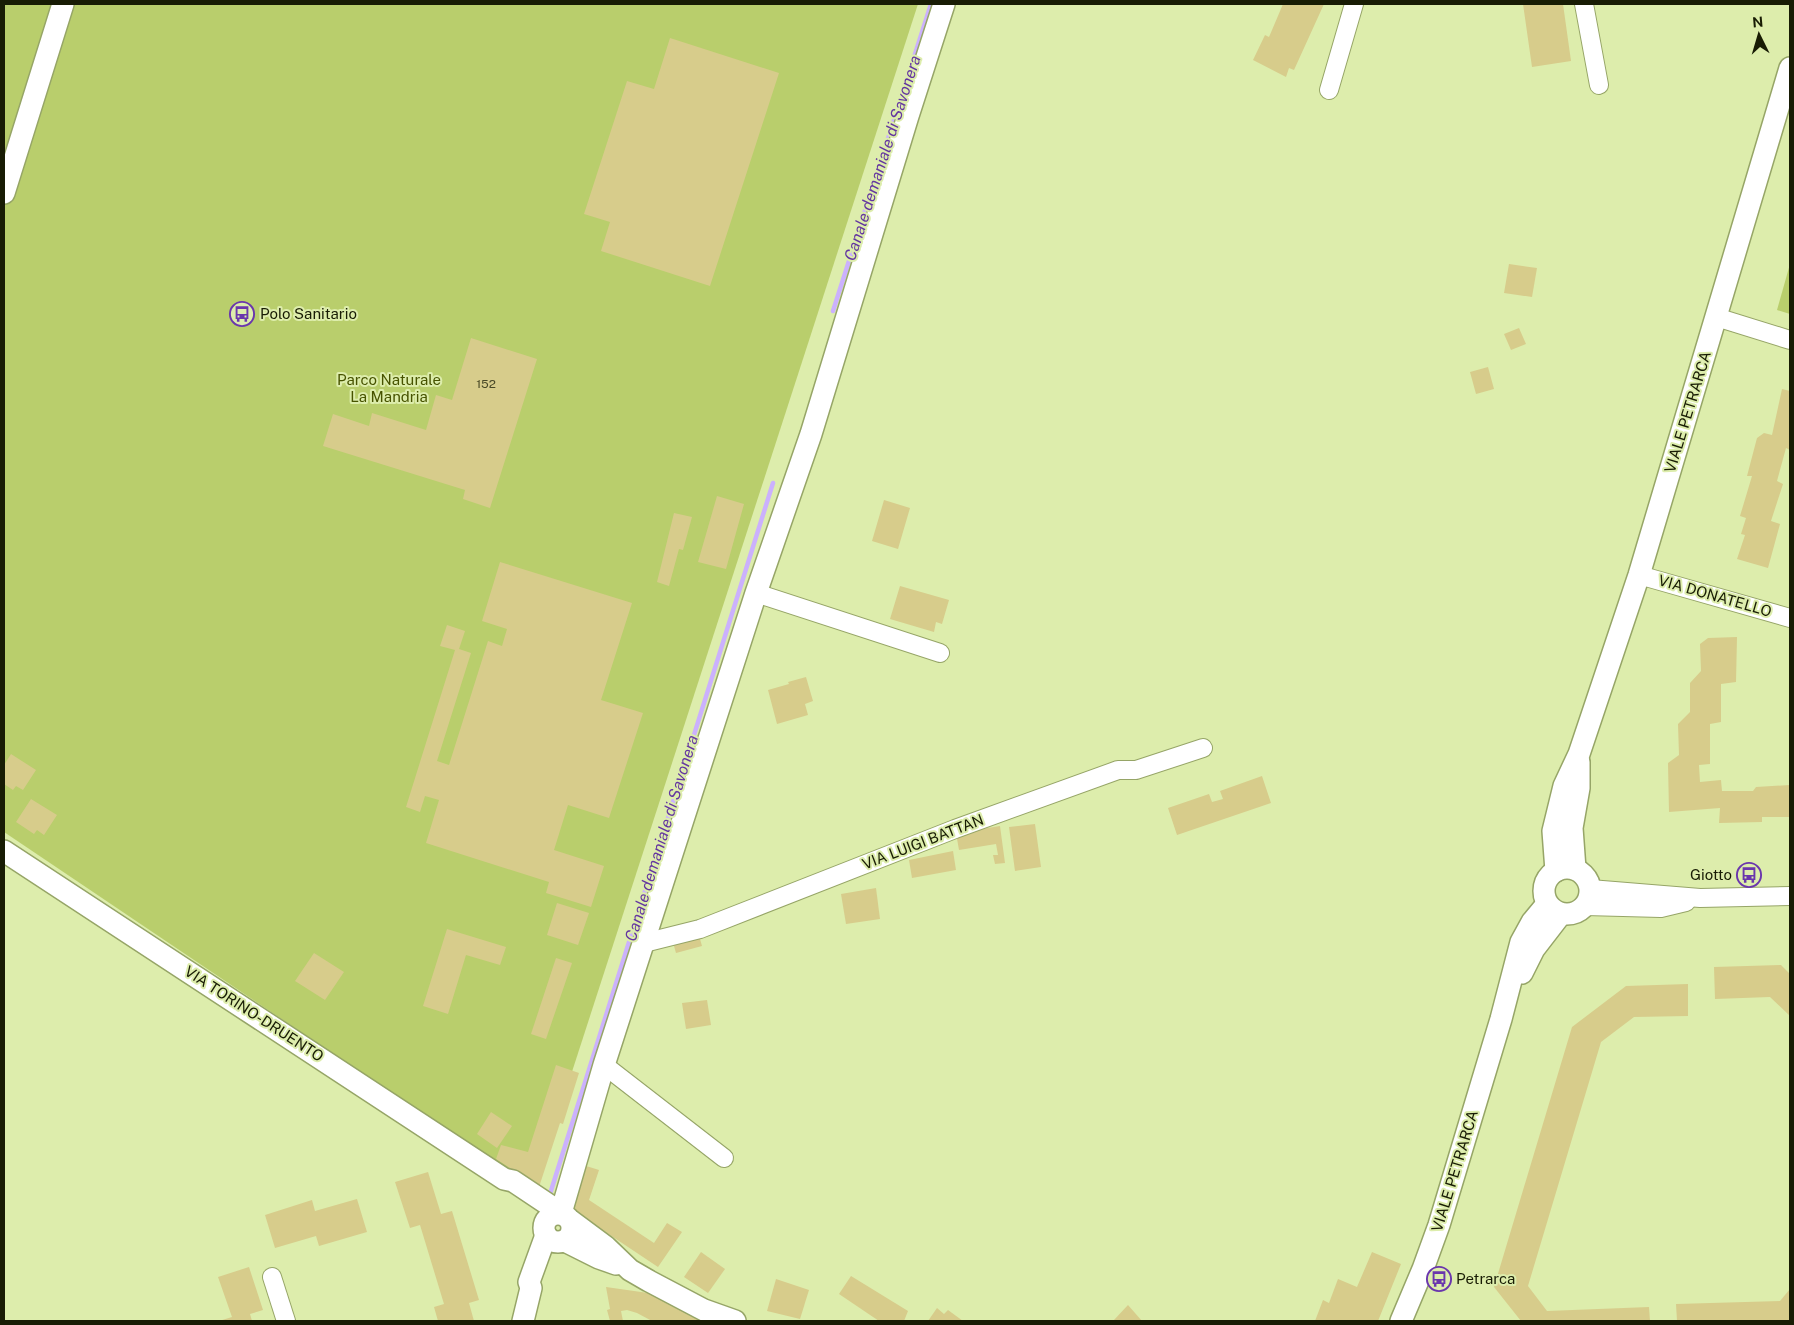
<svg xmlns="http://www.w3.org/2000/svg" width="1794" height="1325" viewBox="0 0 1794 1325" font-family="'Public Sans',sans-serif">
<rect width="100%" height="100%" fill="#ddedac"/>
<g fill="#b9ce6c">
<polygon points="4,4 918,4 534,1189 4,832"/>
<polygon points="1790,264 1790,314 1777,310"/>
</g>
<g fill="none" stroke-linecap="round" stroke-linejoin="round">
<g stroke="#cbb1fd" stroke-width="4.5">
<polyline points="833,311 931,4"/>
<polyline points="550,1194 773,483"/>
</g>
</g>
<g fill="#d7cc8b">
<polygon points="1283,4 1324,4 1294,70 1289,68 1286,77 1253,60 1265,35 1269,37"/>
<polygon points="1523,4 1563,4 1571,61 1532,67"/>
<polygon points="670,38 779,73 710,286 601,251 610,222 584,214 627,81 654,89"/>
<polygon points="1509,264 1537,268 1532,297 1504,293"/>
<polygon points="1519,328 1526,344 1511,350 1504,334"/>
<polygon points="471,338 537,359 490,508 463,499 465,490 323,446 333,414 369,426 372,413 426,430 436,395 452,400"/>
<polygon points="1488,367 1494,389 1476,394 1470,372"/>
<polygon points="1782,389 1790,391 1790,450 1786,448 1777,481 1783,484 1771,521 1780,524 1768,568 1737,559 1745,535 1741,534 1746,518 1740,516 1752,476 1747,476 1757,438 1764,433 1772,435"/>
<polygon points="717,496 744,504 726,569 698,562"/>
<polygon points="884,500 910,508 898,549 872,541"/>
<polygon points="674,513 692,517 683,550 679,549 669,586 657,582"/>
<polygon points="500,562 632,603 601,700 643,713 609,818 568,805 554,850 604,866 591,907 546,893 549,882 426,843 439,800 425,796 420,812 406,807 455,650 440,646 447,625 465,631 459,649 471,653 437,761 449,765 488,641 502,646 507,629 482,621"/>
<polygon points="900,586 949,600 942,624 936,622 934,632 890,619"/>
<polygon points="1737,637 1736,682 1721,684 1721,722 1710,724 1710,764 1699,765 1700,782 1721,780 1722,791 1753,791 1756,787 1790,785 1790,817 1762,817 1762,822 1719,823 1720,808 1669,812 1668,763 1679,755 1678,724 1690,712 1690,683 1701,671 1700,644 1708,638"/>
<polygon points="806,677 813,701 805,704 808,715 777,724 768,690 789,684 788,682"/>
<polygon points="11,754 36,770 23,790 16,786 13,790 4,784 4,765"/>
<polygon points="1262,776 1271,803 1177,835 1168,808 1209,794 1212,802 1223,799 1220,791"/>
<polygon points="31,799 57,815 44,835 37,830 34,834 16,822"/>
<polygon points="1035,824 1041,867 1015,871 1009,827"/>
<polygon points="1000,826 1005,863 995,864 993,855 998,855 996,844 959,850 956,833"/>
<polygon points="953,851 956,870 912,878 909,860"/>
<polygon points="876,888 880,919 846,924 841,894"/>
<polygon points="557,903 589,913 578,945 547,935"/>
<polygon points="447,929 506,947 500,965 466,955 448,1014 423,1006"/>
<polygon points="698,932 702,946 676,953 672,939"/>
<polygon points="314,953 344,972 325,1000 295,981"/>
<polygon points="556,958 572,963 546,1039 531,1034"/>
<polygon points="1781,965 1790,974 1790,1016 1770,997 1715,999 1714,967"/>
<polygon points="1688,984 1688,1016 1634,1017 1601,1042 1528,1286 1547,1311 1649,1307 1650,1321 1521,1321 1494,1287 1572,1027 1626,986"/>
<polygon points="707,1000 711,1025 686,1029 682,1003"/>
<polygon points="556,1065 579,1073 563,1124 560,1123 539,1187 496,1159 501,1145 528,1152"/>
<polygon points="491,1112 512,1126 497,1148 477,1134"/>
<polygon points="583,1165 599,1170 589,1200 654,1243 667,1223 682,1232 658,1267 568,1207"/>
<polygon points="428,1172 441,1214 452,1211 479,1300 469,1303 474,1321 438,1321 434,1307 444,1304 420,1225 410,1228 395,1182"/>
<polygon points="357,1199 367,1232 319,1246 316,1236 275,1248 265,1215 312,1200 315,1211"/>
<polygon points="701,1252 725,1269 708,1293 684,1277"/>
<polygon points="1372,1252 1401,1264 1378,1321 1315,1321 1323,1300 1329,1303 1338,1279 1357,1287"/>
<polygon points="249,1267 263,1310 250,1314 252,1321 219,1321 232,1317 218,1277"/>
<polygon points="851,1276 908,1311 904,1321 879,1321 839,1294"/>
<polygon points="776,1279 809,1290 800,1319 767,1311"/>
<polygon points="606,1287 648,1293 701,1321 652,1321 637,1313 627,1310 621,1311 623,1321 610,1321 607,1310 610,1309"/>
<polygon points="1790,1289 1790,1321 1677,1321 1676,1304 1780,1301"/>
<polygon points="1128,1305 1142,1321 1113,1321"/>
<polygon points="937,1308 944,1314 948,1310 963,1321 928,1321"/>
</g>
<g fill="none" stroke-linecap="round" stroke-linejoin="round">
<defs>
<g id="minor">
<polyline points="1584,4 1599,85"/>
<polyline points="1329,90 1354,4"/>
<polyline points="1716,317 1790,340"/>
<polyline points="1639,575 1790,618"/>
<polyline points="756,593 940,653"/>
<polyline points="1590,889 1700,898 1790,896"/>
<polyline points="1585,906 1661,908 1686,902"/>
<polyline points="644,943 700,929 955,829 1118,770 1136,770 1203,748"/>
<polyline points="604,1065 724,1158"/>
<polyline points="272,1277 286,1321"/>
</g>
<g id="tertiary">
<polyline points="4,193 63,4"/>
<polyline points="4,851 504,1179 513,1181 561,1213"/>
<circle cx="1567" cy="891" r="23"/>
<polyline points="1575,869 1572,828 1579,788 1579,762"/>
<polyline points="1556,871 1553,831 1564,786 1579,754 1639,575 1790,68"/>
<polyline points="1522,973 1534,949 1561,914"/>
<polyline points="561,1213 604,1065 756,593 811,434 908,116 944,4"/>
<circle cx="558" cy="1228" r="14"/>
<polyline points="571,1221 606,1247 630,1270 649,1281 704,1310 735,1321"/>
<polyline points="565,1241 599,1258 616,1264"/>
<polyline points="523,1321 531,1288 529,1282 546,1235"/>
<polyline points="1401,1321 1423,1269 1439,1225 1501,1019 1521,942 1532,922 1547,904"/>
</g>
</defs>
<use href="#minor" stroke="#96a567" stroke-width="20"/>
<use href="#tertiary" stroke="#96a567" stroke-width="24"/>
<use href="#minor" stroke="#fff" stroke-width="18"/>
<use href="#tertiary" stroke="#fff" stroke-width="21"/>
</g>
<defs>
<symbol id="bus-ring" viewBox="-11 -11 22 22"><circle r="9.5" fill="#ddedac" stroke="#6a36ad" stroke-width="1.5"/><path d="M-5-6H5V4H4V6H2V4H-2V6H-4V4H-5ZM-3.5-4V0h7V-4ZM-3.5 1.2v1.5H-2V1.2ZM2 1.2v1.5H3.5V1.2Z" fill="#6a36ad"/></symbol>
</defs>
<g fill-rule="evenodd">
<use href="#bus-ring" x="228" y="300" width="28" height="28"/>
<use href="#bus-ring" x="1735" y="861" width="28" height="28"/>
<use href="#bus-ring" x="1425" y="1265" width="28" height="28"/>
</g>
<g text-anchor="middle" stroke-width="4" stroke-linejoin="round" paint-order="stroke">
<g font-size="12" fill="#484826">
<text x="486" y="388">152</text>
</g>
<g font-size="15" fill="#181c04" stroke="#ddedac" text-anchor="start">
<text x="260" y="319">Polo Sanitario</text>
<text x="1732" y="880" text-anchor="end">Giotto</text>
<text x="1456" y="1284">Petrarca</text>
</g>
<g font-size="15" fill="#475300" stroke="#ddedac">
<text x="389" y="385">Parco Naturale<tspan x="389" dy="17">La Mandria</tspan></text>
</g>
<g font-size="15" fill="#181c04" stroke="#ddedac">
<text transform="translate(1688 412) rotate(-73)" y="5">VIALE PETRARCA</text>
<text transform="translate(1715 596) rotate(16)" y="5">VIA DONATELLO</text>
<text transform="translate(923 842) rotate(-21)" y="5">VIA LUIGI BATTAN</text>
<text transform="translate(254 1014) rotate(33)" y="5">VIA TORINO-DRUENTO</text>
<text transform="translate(1455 1171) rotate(-73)" y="5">VIALE PETRARCA</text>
</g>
<g font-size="16" font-style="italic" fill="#6335a0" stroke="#ddedac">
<text transform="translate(882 158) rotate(-72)" y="6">Canale demaniale di Savonera</text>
<text transform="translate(661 838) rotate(-73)" y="6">Canale demaniale di Savonera</text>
</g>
</g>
<rect width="1794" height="1325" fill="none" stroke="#181c04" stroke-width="10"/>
<g transform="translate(1759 35) rotate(355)" stroke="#ddedac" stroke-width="4" paint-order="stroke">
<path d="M0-4L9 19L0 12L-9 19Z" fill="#181c04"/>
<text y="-8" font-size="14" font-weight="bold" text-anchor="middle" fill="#181c04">N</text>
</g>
</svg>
